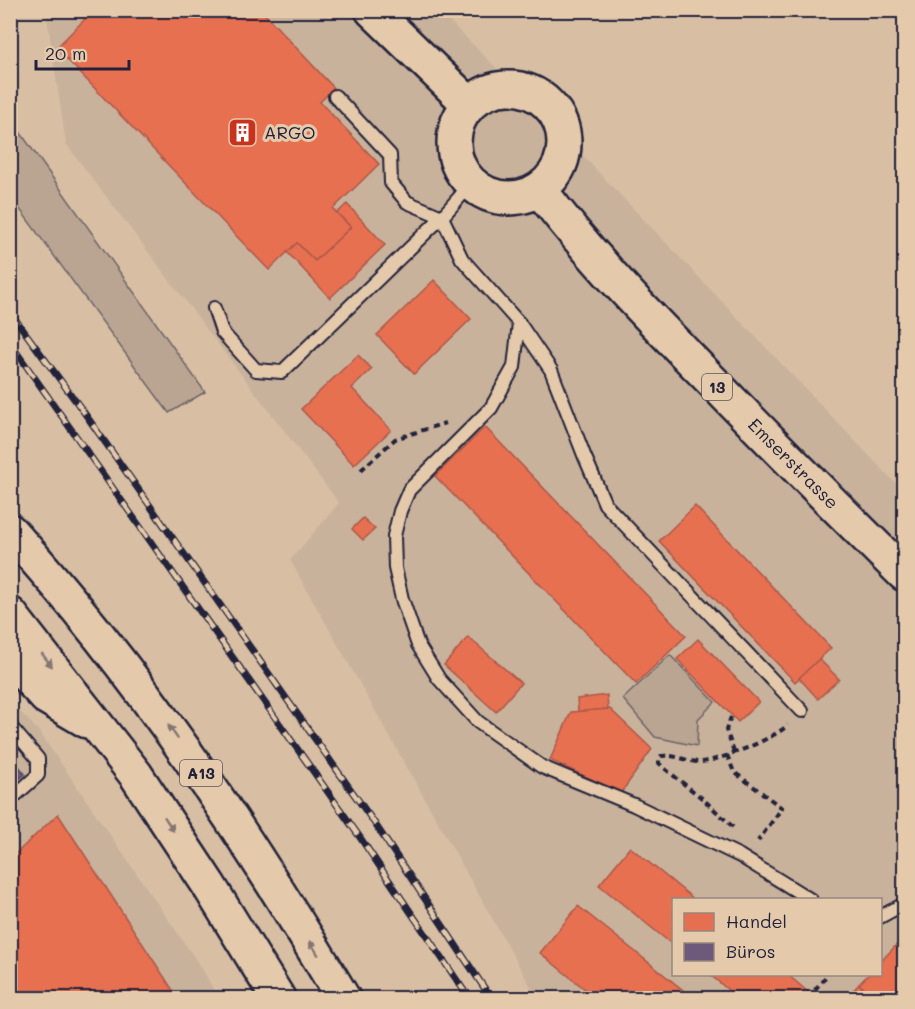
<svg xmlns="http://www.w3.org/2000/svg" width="915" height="1009" viewBox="0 0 915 1009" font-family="Mali,sans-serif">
<rect width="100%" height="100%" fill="#d8bfa4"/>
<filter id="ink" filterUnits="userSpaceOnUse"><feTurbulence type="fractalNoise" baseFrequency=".0167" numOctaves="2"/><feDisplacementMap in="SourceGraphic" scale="12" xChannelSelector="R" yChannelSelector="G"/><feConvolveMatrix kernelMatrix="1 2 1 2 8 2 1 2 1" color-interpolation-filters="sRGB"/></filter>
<g filter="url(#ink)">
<g fill="#c9b29b" fill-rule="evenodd">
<path d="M 46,11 L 439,11 L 541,112 L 904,492 L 904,998 L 537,998 L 290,560 L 339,503 L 66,144 ZM 674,900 L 880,900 L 880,974 L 674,974 Z"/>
<polygon points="10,701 38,730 203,970 218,998 11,998"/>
</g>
<g fill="#baa593" stroke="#6e6467" stroke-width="1.5">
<polygon points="10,115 15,125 205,392 169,413 11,197"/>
<polygon points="670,655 715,702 698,719 697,746 655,737 623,699"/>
</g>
<g fill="#e76f51" stroke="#ac584a" stroke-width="1.5">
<polygon points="94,10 261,10 334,88 320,102 379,164 333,209 351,227 315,261 297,243 269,270 56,48"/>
<polygon points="347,204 385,245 330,298 287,252 297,243 315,261 351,227 337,213"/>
<polygon points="434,280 471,319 414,374 377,335"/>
<polygon points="358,355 372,369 352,388 391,430 354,465 301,409"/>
<polygon points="485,427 686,636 636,684 435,476"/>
<polygon points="695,506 831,648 795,682 659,541"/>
<polygon points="363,518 375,529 363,540 352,529"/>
<polygon points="468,637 521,683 496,712 444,665"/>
<polygon points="698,639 759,702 738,722 677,659"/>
<polygon points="819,659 839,679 818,699 799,678"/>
<polygon points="607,695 608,709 578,712 577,699"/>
<polygon points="610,709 652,749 621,793 550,760 571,712"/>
<polygon points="58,814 178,998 10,998 10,859"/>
<polygon points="630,847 695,900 674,900 674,946 599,885"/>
<polygon points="578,906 688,994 685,998 596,998 540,953"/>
<polygon points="904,937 904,998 874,998 859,984 869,974 880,974 880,962"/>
<polygon points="709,974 787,974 808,992 802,998 738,998"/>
<polygon points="859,984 874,998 846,998"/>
</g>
<polygon fill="#6d597a" stroke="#564867" stroke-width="1.5" points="10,755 25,774 10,787"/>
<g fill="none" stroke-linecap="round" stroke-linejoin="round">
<defs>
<g id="service">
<polyline points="335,96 390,155 391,183 407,202 442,217 462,259 519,323 551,370 584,455 605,504 802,711"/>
<polyline points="214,308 222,332 256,370 282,372 442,217 471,184"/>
<polyline points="519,323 514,367 491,408 409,490 400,511 394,536 395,568 402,599 418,645 439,679 478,722 542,767 634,805 740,856 811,900"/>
<polyline points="10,726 38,759 38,775 10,800"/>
<polyline points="880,917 904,904"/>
</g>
<g id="primary">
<polyline points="372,10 469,104"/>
<circle cx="509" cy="143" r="55"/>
<path d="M 540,190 C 592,258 651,319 711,380 C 775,446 839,510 904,574"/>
</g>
<g id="motorway">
<path d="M 10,531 C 140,674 245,833 343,998"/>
<polyline points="10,614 136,775 208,884 278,998"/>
<polyline points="10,658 46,697 87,721"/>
</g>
</defs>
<use href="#service" stroke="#22223b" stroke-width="16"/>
<use href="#primary" stroke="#22223b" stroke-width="38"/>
<use href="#motorway" stroke="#22223b" stroke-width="38"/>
<g stroke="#22223b" stroke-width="4" stroke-dasharray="6 4.5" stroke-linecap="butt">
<polyline points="361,470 395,439 445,423"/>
<polyline points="731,717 726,730 734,752"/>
<polyline points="727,755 734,772 782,808 758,841"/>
<path d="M 733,827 L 703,799 L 664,768 L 659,763 L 659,759 L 661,756 C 674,754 686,761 698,762 C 716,763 775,738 788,725"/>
<polyline points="808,998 828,974"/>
</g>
<use href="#service" stroke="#e4c9ab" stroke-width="12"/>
<use href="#primary" stroke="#e4c9ab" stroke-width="33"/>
<use href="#motorway" stroke="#e4c9ab" stroke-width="33"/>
<defs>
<g id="rail">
<polyline points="10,312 83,411 373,821 491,998"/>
<polyline points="10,343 359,836 469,998"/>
</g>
</defs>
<use href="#rail" stroke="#22223b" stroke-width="7"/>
<use href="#rail" stroke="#e4c9ab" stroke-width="4.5" stroke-dasharray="14" stroke-linecap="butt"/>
</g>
<defs><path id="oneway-solid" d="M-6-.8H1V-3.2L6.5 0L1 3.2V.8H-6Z" transform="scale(1.5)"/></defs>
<g fill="#837673">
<use href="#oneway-solid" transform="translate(47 660) rotate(52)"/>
<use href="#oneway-solid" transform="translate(173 732) rotate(-125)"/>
<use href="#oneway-solid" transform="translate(169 824) rotate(57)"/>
<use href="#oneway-solid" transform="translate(314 948) rotate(-121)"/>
</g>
</g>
<defs>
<symbol id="building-square" viewBox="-11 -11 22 22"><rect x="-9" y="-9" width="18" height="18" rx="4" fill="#c8321e" stroke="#e4c9ab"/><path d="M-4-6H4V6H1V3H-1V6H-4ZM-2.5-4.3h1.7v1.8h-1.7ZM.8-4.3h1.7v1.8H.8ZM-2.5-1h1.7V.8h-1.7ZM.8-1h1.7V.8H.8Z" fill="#fff"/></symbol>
</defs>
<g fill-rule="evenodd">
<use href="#building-square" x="226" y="116" width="33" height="33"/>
</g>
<g text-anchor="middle" stroke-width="6" stroke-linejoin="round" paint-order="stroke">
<g fill="#e4c9ab" stroke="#5c545d" stroke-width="1.5">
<rect x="702" y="374" width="30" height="26" rx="4.5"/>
<rect x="180" y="760" width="42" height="26" rx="4.5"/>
</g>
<g font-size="16" font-weight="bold" fill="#22223b">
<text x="717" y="393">13</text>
<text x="201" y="779">A13</text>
</g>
<g font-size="18" fill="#22223b" stroke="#e4c9ab" text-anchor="start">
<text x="264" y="139">ARGO</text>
</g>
<g font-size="18" fill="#22223b" stroke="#e4c9ab">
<text transform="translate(793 464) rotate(45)" y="6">Emserstrasse</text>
</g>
</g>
<rect width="915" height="1009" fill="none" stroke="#e4c9ab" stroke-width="36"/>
<rect x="18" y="18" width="879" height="973" fill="none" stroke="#22223b" stroke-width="2" filter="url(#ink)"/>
<rect x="672" y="898" width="210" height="78" fill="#e4c9ab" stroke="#96867e" stroke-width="1.5"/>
<rect x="684" y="913" width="30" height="18" fill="#e76f51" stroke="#96867e" stroke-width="1.5"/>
<text x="726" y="928" font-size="18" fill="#22223b">Handel</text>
<rect x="684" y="943" width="30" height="18" fill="#6d597a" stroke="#96867e" stroke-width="1.5"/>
<text x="726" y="958" font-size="18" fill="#22223b">Büros</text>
<path d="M36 60v9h93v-9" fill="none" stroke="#22223b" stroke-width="3"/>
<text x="45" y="60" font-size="18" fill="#22223b" stroke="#e4c9ab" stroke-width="4.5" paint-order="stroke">20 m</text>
</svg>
